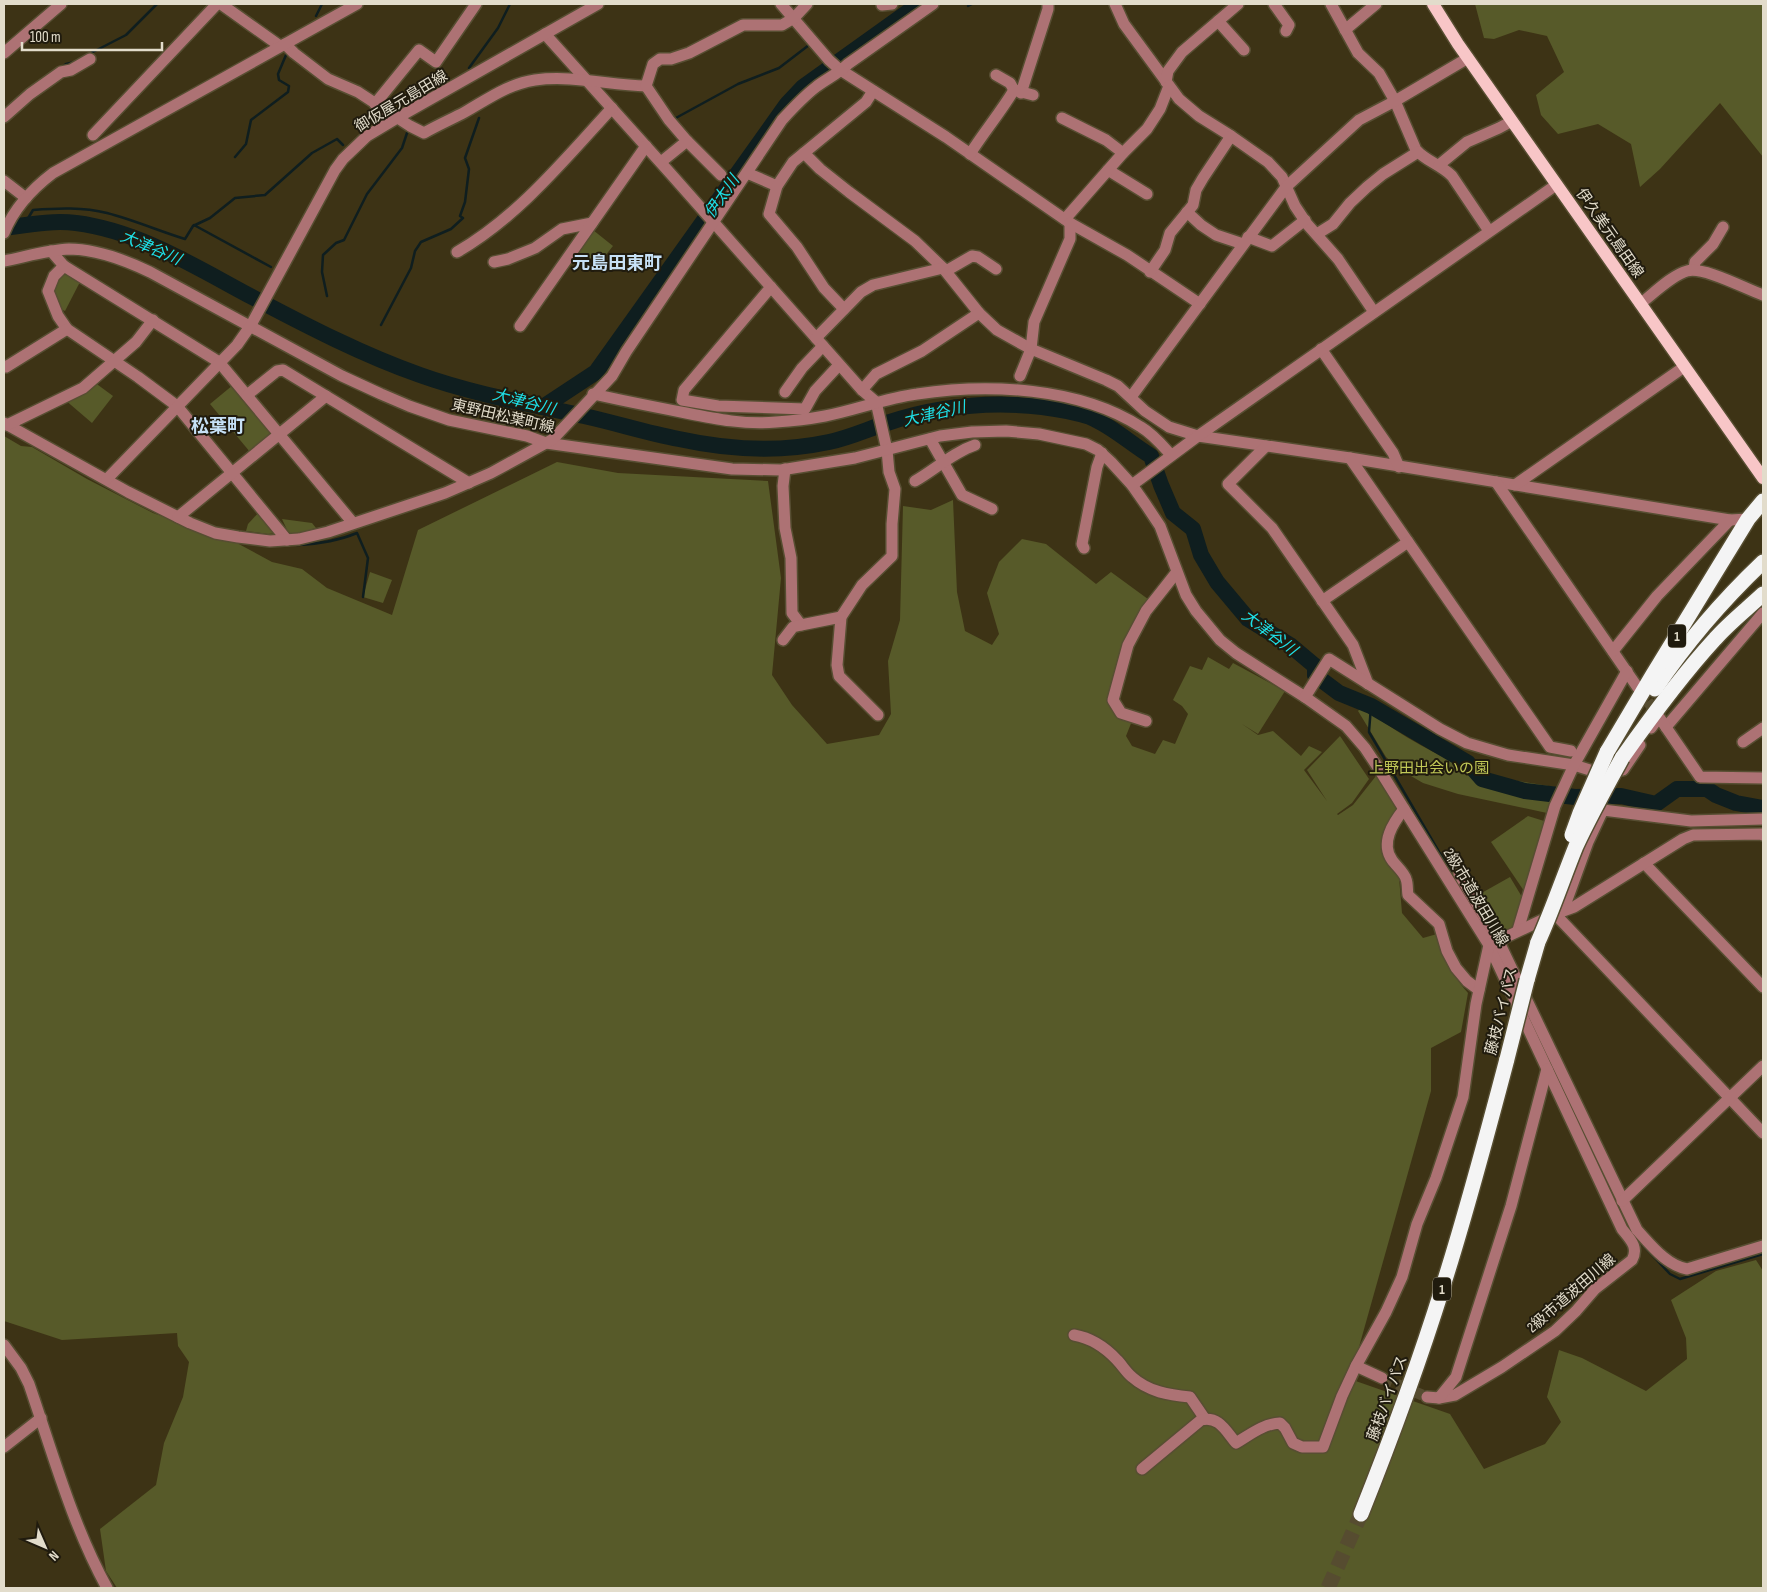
<svg xmlns="http://www.w3.org/2000/svg" width="1767" height="1592" viewBox="0 0 1767 1592" font-family="'Sofia Sans Condensed','Noto Sans JP',sans-serif">
<rect width="100%" height="100%" fill="#3d3315"/>
<g fill="#575a29">
<polygon points="1475,4 1763,4 1763,157 1720,103 1660,169 1640,187 1631,144 1598,124 1558,134 1541,115 1536,95 1564,72 1547,36 1519,30 1494,39 1484,38"/>
<polygon points="593,230 613,246 597,266 577,254"/>
<polygon points="61,272 81,280 65,311 61,309 52,291"/>
<polygon points="94,382 113,396 92,423 64,399"/>
<polygon points="233,385 272,435 250,452 210,404"/>
<path d="M 4,436 L 21,446 L 32,447 L 87,479 L 153,513 L 235,542 L 272,562 L 302,569 L 327,588 L 392,615 L 418,530 L 557,462 L 618,473 L 768,481 L 781,578 L 772,675 L 792,705 L 827,744 L 879,735 L 891,714 L 888,661 L 900,620 L 903,506 L 931,510 L 953,500 L 957,592 L 965,631 L 992,645 L 999,634 L 987,593 L 999,562 L 1022,539 L 1046,544 L 1096,584 L 1111,572 L 1152,602 L 1110,701 L 1132,721 L 1126,736 L 1132,746 L 1155,754 L 1163,740 L 1175,744 L 1188,714 L 1182,706 L 1173,700 L 1190,666 L 1202,670 L 1208,657 L 1229,669 L 1233,663 L 1285,691 L 1258,734 L 1242,724 L 1258,735 L 1273,731 L 1301,756 L 1309,746 L 1322,752 L 1304,770 L 1327,801 L 1307,770 L 1340,736 L 1369,779 L 1352,803 L 1337,814 L 1338,815 L 1353,805 L 1376,776 L 1386,786 L 1402,809 L 1384,843 L 1399,877 L 1402,913 L 1423,938 L 1437,934 C 1443,959 1451,973 1468,993 L 1461,1032 L 1431,1048 L 1431,1091 L 1350,1379 L 1450,1414 L 1484,1469 L 1545,1444 L 1561,1422 L 1547,1397 L 1559,1350 L 1582,1358 L 1646,1391 L 1687,1359 L 1686,1338 L 1671,1300 L 1716,1271 L 1756,1260 L 1763,1271 L 1763,1588 L 117,1588 L 106,1571 L 100,1529 L 156,1485 L 164,1443 L 183,1397 L 189,1362 L 178,1346 L 177,1333 L 62,1340 L 4,1321 Z"/>
<polygon points="260,511 278,533 268,534 246,531 248,524"/>
<path d="M 282,519 L 312,523 L 316,528 C 306,531 300,534 289,534 Z"/>
<polygon points="370,572 392,580 383,603 363,597"/>
<path d="M 1362,707 C 1396,732 1435,756 1476,771 C 1500,780 1529,782 1555,787 L 1547,813 L 1458,794 L 1423,783 L 1399,769 L 1386,757 L 1358,711 Z"/>
<polygon points="1528,816 1544,821 1524,891 1491,842"/>
<polygon points="1510,877 1522,897 1517,924 1498,937 1478,895"/>
</g>
<g fill="none" stroke-linecap="round" stroke-linejoin="round">
<g stroke="#0f1e1f" stroke-width="2.5">
<polyline points="968,6 972,4"/>
<polyline points="316,16 322,4"/>
<polyline points="89,54 126,35 157,4"/>
<polyline points="62,67 66,64 75,62"/>
<polyline points="469,68 498,28 510,4"/>
<polyline points="674,119 738,84 779,68 809,45"/>
<polyline points="235,157 246,144 251,120 288,92 289,86 279,80 278,74 286,55"/>
<path d="M 24,225 L 33,210 C 58,208 83,207 107,213 C 134,220 159,231 185,239 L 193,226 L 210,218 L 235,198 L 265,195 L 312,153 L 337,139 L 343,145"/>
<polyline points="194,225 271,267"/>
<polyline points="327,296 322,272 323,255 336,243 344,240 367,194 402,148 408,130"/>
<polyline points="381,325 411,268 415,251 421,242 451,229 463,218 460,216 465,202 469,169 465,158 479,118"/>
<path d="M 297,545 C 317,544 338,541 357,533 L 368,558 L 363,597"/>
<polyline points="1371,706 1369,732 1463,893"/>
<polyline points="1557,1076 1628,1227 1633,1233"/>
<polyline points="1639,1241 1670,1274 1680,1279 1763,1254"/>
</g>
<g stroke="#0f1e1f" stroke-width="16">
<path d="M 4,228 C 27,225 52,220 76,223 C 140,231 199,269 254,298 C 307,326 363,355 420,375 C 473,394 530,404 584,416 C 616,423 647,433 679,439 C 729,450 778,453 829,442 C 849,438 868,429 887,423 C 938,406 989,401 1042,407 C 1058,409 1075,412 1090,417 C 1112,426 1131,444 1151,456 L 1161,485 L 1173,513 L 1193,529 L 1201,555 L 1217,582 L 1248,619 L 1290,645 L 1315,666 L 1315,675 L 1339,693 L 1371,706 L 1468,763 L 1482,779 L 1525,791 L 1575,797 L 1621,796 L 1656,804 L 1677,789 L 1707,789 L 1716,795 L 1736,803 L 1763,808"/>
<polyline points="543,407 596,372 787,104 803,87 919,4"/>
</g>
<g stroke="#564c30" stroke-width="11" stroke-dasharray="11 5.5" stroke-linecap="butt">
<polyline points="1638,688 1659,717"/>
<polyline points="1382,1378 1427,1397"/>
</g>
<polyline stroke="#564c30" stroke-width="15" stroke-dasharray="15 8" stroke-linecap="butt" points="1328,1588 1361,1514"/>
<defs>
<g id="minor">
<polyline points="221,4 280,46"/>
<polyline points="781,4 829,60 839,69 946,137 1070,223 1127,255 1200,304"/>
<polyline points="1115,4 1124,24 1179,99 1199,116 1231,136 1268,162 1282,177 1295,206 1307,224 1338,259 1374,312"/>
<polyline points="1274,4 1289,25 1286,31"/>
<path d="M 1331,4 L 1358,53 L 1379,73 L 1395,101 L 1416,150 C 1426,161 1441,165 1452,176 L 1489,231"/>
<polyline points="882,5 892,4"/>
<polyline points="1218,21 1244,50"/>
<polyline points="1345,30 1376,4"/>
<polyline points="545,34 670,173 862,390 876,402 887,450 889,472 895,489 892,524 892,556 862,585 841,617 837,665 839,676 878,715"/>
<path d="M 285,44 L 294,53 L 328,79 L 358,92 L 410,126 L 424,133 C 438,125 452,119 465,112 C 488,99 508,84 535,80 C 572,75 609,85 646,86"/>
<polyline points="4,53 61,4"/>
<polyline points="996,75 1010,83 1014,90"/>
<polyline points="1166,82 1168,71 1182,52 1238,4"/>
<polyline points="1021,93 1048,9 1048,4"/>
<polyline points="375,104 419,50 436,62 476,4"/>
<polyline points="4,117 30,94 61,72 71,70 90,59"/>
<polyline points="1062,118 1106,140 1123,153"/>
<polyline points="93,135 217,4"/>
<polyline points="687,141 721,175"/>
<polyline points="804,153 820,169 849,192 915,241 943,268 979,313 997,330 1031,349 1106,380 1118,386 1145,411 1169,427 1198,436 1350,458 1730,520 1748,519"/>
<path d="M 970,154 C 984,132 1000,113 1014,90 L 1033,95"/>
<polyline points="661,162 687,141 669,120 646,86 653,64 660,59 671,59 689,53 743,25 782,25 794,18 807,4"/>
<polyline points="1439,165 1467,142 1499,128 1512,121"/>
<polyline points="1108,170 1147,194"/>
<polyline points="747,173 777,186"/>
<polyline points="4,181 26,198"/>
<polyline points="1187,212 1201,225 1216,235 1243,244"/>
<polyline points="1065,219 1123,153 1147,129 1160,109 1169,86"/>
<path d="M 4,233 C 14,208 32,189 53,173 L 357,4"/>
<polyline points="1317,234 1333,224 1350,203 1367,187 1383,174 1418,152"/>
<polyline points="1248,237 1272,246 1305,220"/>
<polyline points="51,251 64,266 54,276 48,291 58,316 67,329 138,377 177,406 287,540"/>
<path d="M 457,252 C 518,217 565,159 612,108"/>
<path d="M 4,261 C 25,257 47,250 69,249 C 97,249 125,260 150,272 L 342,376 L 381,394 L 409,406 L 449,420 L 527,436 L 546,443 L 732,469 L 781,470 L 855,458 L 940,436 L 972,432 L 1006,431 L 1039,434 L 1086,444 L 1098,450 L 1111,462 L 1132,485 L 1146,505 L 1160,526 L 1186,595 L 1196,611 L 1220,640 L 1236,653 L 1305,697 L 1346,726 L 1365,748 L 1379,769 L 1489,945 L 1622,1229 C 1630,1239 1639,1247 1632,1260 L 1595,1289 L 1576,1311 L 1555,1331 L 1502,1367 L 1455,1395 L 1439,1398"/>
<polyline points="494,262 508,259 535,248 562,229 592,223"/>
<polyline points="64,266 219,362 353,523"/>
<polyline points="1694,269 1695,262 1713,244 1723,227"/>
<polyline points="946,271 972,256 978,257 996,269"/>
<polyline points="1150,272 1165,250 1170,233 1193,205 1196,190 1203,178 1231,136"/>
<polyline points="771,287 684,390 682,400 718,406 805,409 815,391 839,365"/>
<path d="M 1640,304 C 1653,294 1672,275 1687,271 C 1703,266 1746,289 1763,295"/>
<polyline points="844,309 824,288 797,247 769,214 777,186 793,162 866,102 873,91"/>
<polyline points="520,326 646,146"/>
<polyline points="816,338 861,292 873,285 943,268"/>
<polyline points="1321,349 1393,453 1399,467"/>
<polyline points="4,366 6,367 67,329"/>
<polyline points="1020,376 1031,349 1034,322 1070,239 1070,223"/>
<polyline points="862,390 876,374 922,351 979,313"/>
<polyline points="785,392 802,368 823,346"/>
<path d="M 593,394 C 624,401 655,407 686,413 C 716,419 746,425 776,422 C 792,421 809,419 825,416 C 856,410 886,398 917,394 C 988,383 1079,387 1141,427 C 1153,434 1162,445 1171,455"/>
<polyline points="247,395 277,371 283,370 469,483"/>
<polyline points="1131,397 1286,187 1359,120 1395,101 1468,58"/>
<path d="M 4,423 L 128,492 L 190,523 L 215,533 L 238,537 L 270,541 L 299,539 L 328,532 L 445,493 L 491,473 L 546,443 L 553,439 L 612,376 L 626,352 L 782,120 C 793,108 803,97 816,87 C 826,79 838,74 848,64 L 933,4"/>
<polyline points="7,425 83,388 136,342 153,320"/>
<polyline points="930,439 962,495 992,509"/>
<polyline points="1266,446 1228,484 1272,528 1353,645 1368,684"/>
<polyline points="1350,458 1550,747 1571,751"/>
<polyline points="785,469 783,486 785,528 791,558 792,613 801,625 841,617"/>
<polyline points="107,479 237,345 251,325 335,170 343,159 367,136 397,118 598,4"/>
<path d="M 915,481 C 936,469 952,453 975,445"/>
<polyline points="1496,482 1638,688"/>
<polyline points="1132,485 1198,436 1556,185"/>
<polyline points="1515,485 1684,367"/>
<polyline points="178,517 326,396"/>
<polyline points="1084,548 1082,544 1097,467 1102,453"/>
<polyline points="1322,601 1408,542"/>
<polyline points="783,640 793,627 801,625"/>
<polyline points="1613,651 1657,596 1730,520"/>
<polyline points="1305,697 1329,659 1440,729 1467,743 1508,755 1574,765 1593,771 1623,770 1640,745"/>
<polyline points="1146,721 1121,713 1113,700 1128,645 1146,611 1176,573"/>
<polyline points="1666,727 1763,613"/>
<polyline points="1651,728 1659,717 1700,777 1763,778"/>
<polyline points="1743,742 1763,728"/>
<path d="M 1404,809 C 1393,823 1380,843 1392,860 C 1396,866 1404,872 1406,879 C 1408,884 1407,890 1408,895 L 1439,924 L 1447,951 L 1456,968 L 1467,981 L 1479,990"/>
<polyline points="1644,863 1763,987"/>
<path d="M 1459,874 L 1498,940 L 1637,1230 C 1651,1245 1666,1265 1687,1269 L 1763,1246"/>
<polyline points="1563,911 1588,842 1603,810 1691,821 1763,819"/>
<polyline points="1555,914 1763,1133"/>
<polyline points="1518,930 1555,806 1574,765 1627,671"/>
<polyline points="1622,1201 1763,1066"/>
<path d="M 1074,1335 C 1091,1338 1105,1347 1117,1360 C 1122,1365 1126,1372 1132,1377 C 1149,1392 1169,1395 1190,1397 L 1205,1419"/>
<path d="M 4,1345 L 21,1368 L 29,1384 C 53,1454 72,1524 107,1588"/>
<polyline points="1356,1366 1382,1378"/>
<polyline points="1427,1397 1439,1398 1456,1377 1511,1206 1547,1069"/>
<polyline points="4,1447 41,1418"/>
<path d="M 1142,1469 L 1201,1420 C 1219,1416 1225,1430 1236,1443 C 1251,1434 1263,1424 1280,1423 L 1285,1428 L 1293,1443 L 1302,1447 L 1323,1447 L 1342,1396 L 1356,1366 L 1386,1312 L 1402,1277 L 1417,1224 L 1436,1178 L 1463,1097 L 1476,1004 L 1489,945 L 1555,914 L 1574,907 L 1683,839 L 1693,835 L 1762,834 L 1763,835"/>
</g>
<polyline id="major" points="1433,4 1458,44 1512,121 1763,478"/>
<g id="highway">
<path d="M 1655,689 C 1686,643 1723,600 1763,562"/>
<polyline points="1607,752 1652,676 1748,519 1763,501"/>
<path d="M 1622,758 C 1651,717 1681,676 1715,639 C 1729,623 1747,609 1763,594"/>
<polyline points="1527,980 1538,942"/>
<path d="M 1361,1514 C 1391,1439 1419,1363 1443,1286 C 1467,1211 1487,1135 1507,1059"/>
</g>
</defs>
<use href="#minor" stroke="#574e32" stroke-width="14"/>
<use href="#major" stroke="#574e32" stroke-width="15"/>
<use href="#highway" stroke="#574e32" stroke-width="18"/>
<use href="#minor" stroke="#ad7274" stroke-width="11"/>
<use href="#major" stroke="#f8c6c7" stroke-width="12"/>
<use href="#highway" stroke="#f4f4f4" stroke-width="15"/>
<defs>
<g id="highway-bridge">
<polyline points="1572,835 1580,813 1607,752"/>
<path d="M 1538,942 C 1552,911 1563,878 1576,846 C 1590,816 1606,787 1622,758"/>
<polyline points="1507,1059 1527,980"/>
</g>
</defs>
<use href="#highway-bridge" stroke="#574e32" stroke-width="18" stroke-linecap="butt"/>
<use href="#highway-bridge" stroke="#f4f4f4" stroke-width="15"/>
</g>
<g text-anchor="middle" stroke-width="4" stroke-linejoin="round" paint-order="stroke">
<g fill="#201b0e" stroke="#a8a292" stroke-width="1">
<rect x="1668" y="624.5" width="18" height="23" rx="4"/>
<rect x="1433" y="1277.5" width="18" height="23" rx="4"/>
</g>
<g font-size="14" font-weight="bold" fill="#e2dccb">
<text x="1677" y="641">1</text>
<text x="1442" y="1294">1</text>
</g>
<g font-size="15" fill="#e2dccb" stroke="#201b0e">
<text transform="translate(401 101) rotate(-31)" y="5">御仮屋元島田線</text>
<text transform="translate(1610 233) rotate(55)" y="5">伊久美元島田線</text>
<text transform="translate(503 416) rotate(13)" y="5">東野田松葉町線</text>
<text transform="translate(1476 897) rotate(59)" y="5">2級市道波田川線</text>
<text transform="translate(1501 1011) rotate(-76)" y="5">藤枝バイパス</text>
<text transform="translate(1571 1293) rotate(-41)" y="5">2級市道波田川線</text>
<text transform="translate(1387 1398) rotate(-70)" y="5">藤枝バイパス</text>
</g>
<g font-size="15" fill="#c1c857" stroke="#201b0e">
<text x="1429" y="773">上野田出会いの園</text>
</g>
<g font-size="16" font-style="italic" fill="#1ee0e8" stroke="#201b0e">
<text transform="translate(721 196) rotate(-55)" y="6">伊太川</text>
<text transform="translate(151 247) rotate(23)" y="6">大津谷川</text>
<text transform="translate(524 401) rotate(14)" y="6">大津谷川</text>
<text transform="translate(934 413) rotate(-13)" y="6">大津谷川</text>
<text transform="translate(1270 632) rotate(37)" y="6">大津谷川</text>
</g>
<g font-size="18" font-weight="bold" fill="#c7e1f6" stroke="#201b0e">
<text x="617" y="269">元島田東町</text>
<text x="218" y="432">松葉町</text>
</g>
</g>
<rect width="1767" height="1592" fill="none" stroke="#e2dccb" stroke-width="10"/>
<g transform="translate(45 1547) rotate(135)" stroke="#201b0e" stroke-width="4" paint-order="stroke">
<path d="M0-4L9 19L0 12L-9 19Z" fill="#e2dccb"/>
<text y="-8" font-size="14" font-weight="bold" text-anchor="middle" fill="#e2dccb">N</text>
</g>
<path d="M22 42v8h140v-8" fill="none" stroke="#e2dccb" stroke-width="2.5"/>
<text x="30" y="42" font-size="15" fill="#e2dccb" stroke="#201b0e" stroke-width="4" paint-order="stroke">100 m</text>
</svg>
